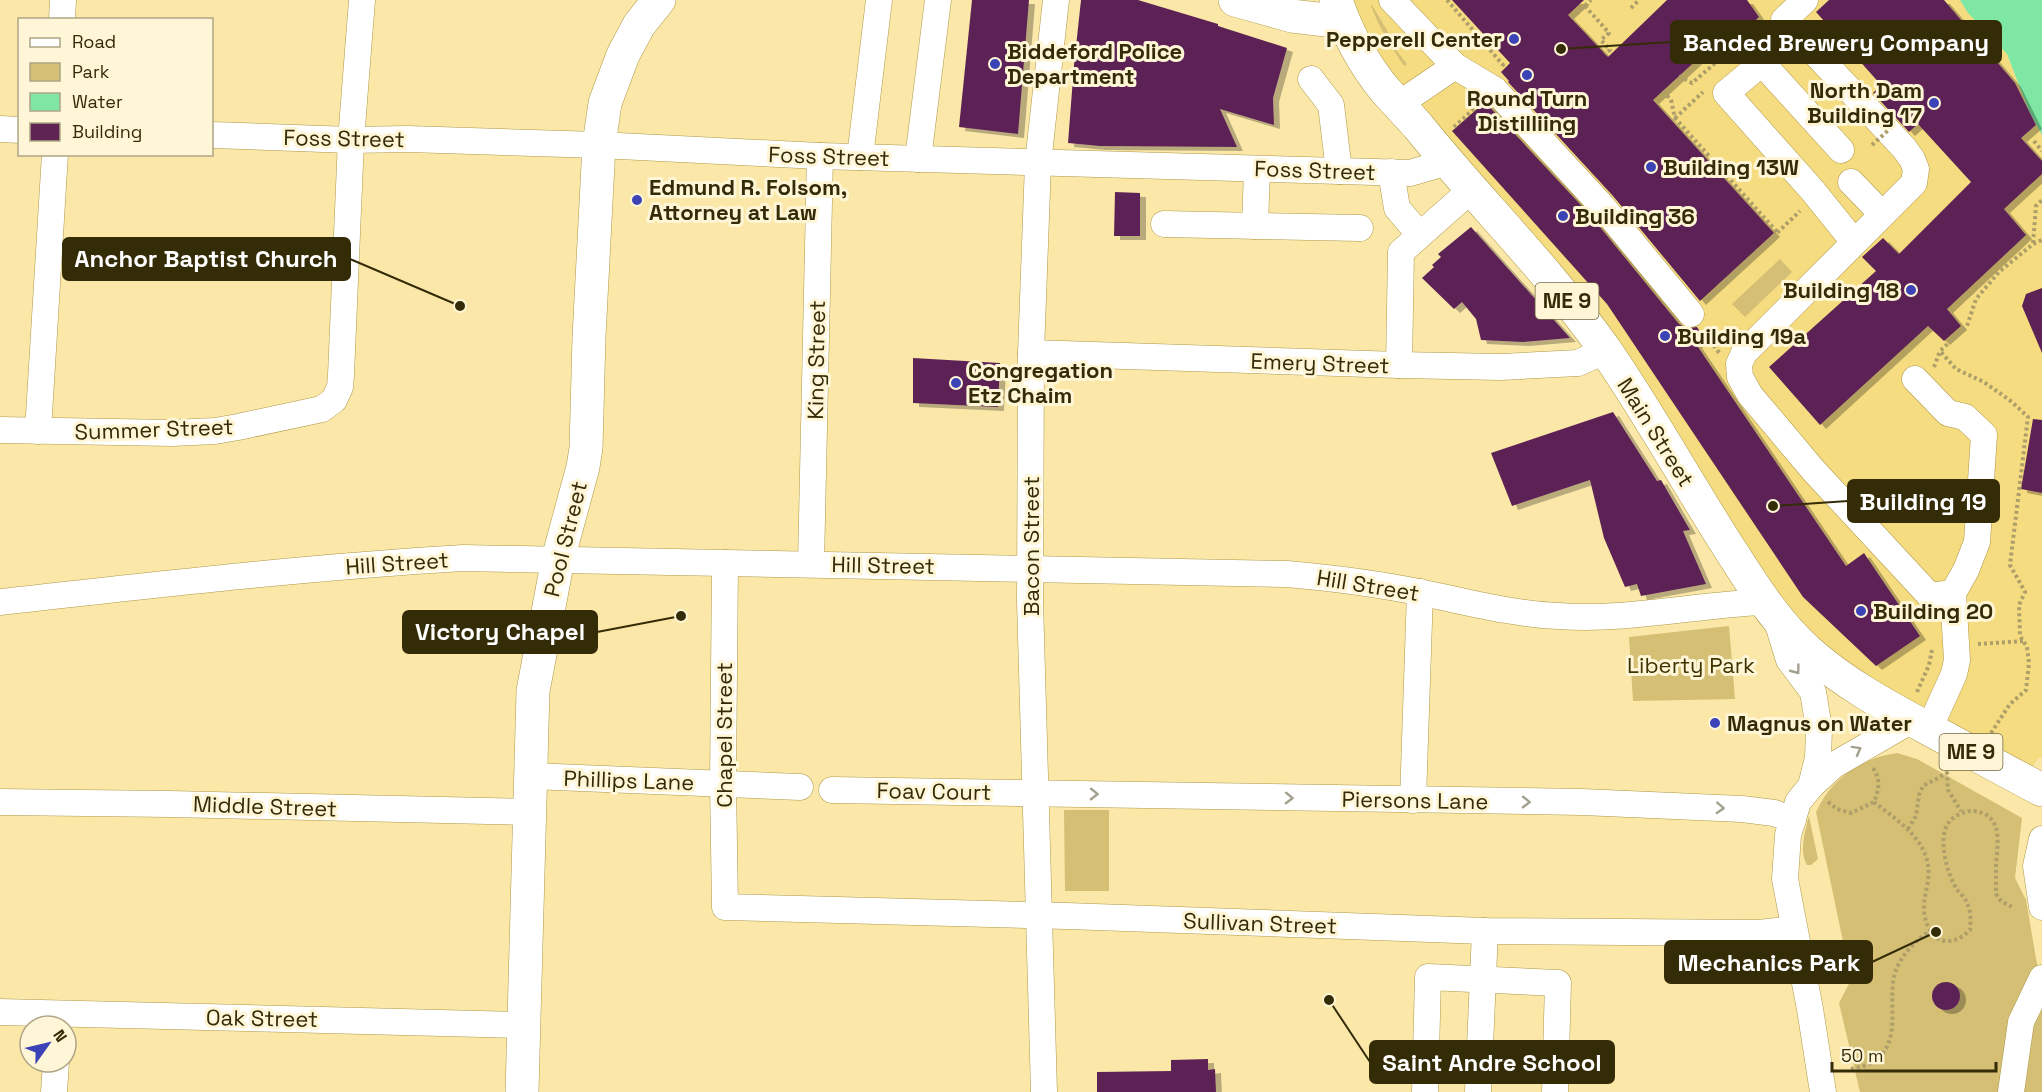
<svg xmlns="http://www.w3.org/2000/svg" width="2042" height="1092" viewBox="0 0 2042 1092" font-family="'Space Grotesk',sans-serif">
<defs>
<filter id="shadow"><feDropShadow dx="6" dy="4" stdDeviation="0" flood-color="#0004"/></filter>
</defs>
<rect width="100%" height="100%" fill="#fbe8a8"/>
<polygon fill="#f5dc80" points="1336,0 1960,0 1968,13 2007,54 2029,111 2042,135 2042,758 2038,758 2025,781 1826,666"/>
<g fill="#d4bf75">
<path d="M 1372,5 L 1391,37 L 1390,42 L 1407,64 L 1404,66 C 1391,47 1379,27 1371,6 Z"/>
<polygon points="1780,259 1792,272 1745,317 1732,304"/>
<polygon points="1729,626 1735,699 1633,701 1629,637"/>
<path d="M 1897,753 L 1917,759 L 2022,818 L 2015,878 L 2026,900 L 2037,964 L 2042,971 L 2042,1092 L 1860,1092 L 1839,1003 L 1851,980 L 1816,812 C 1831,779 1860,758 1897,753 Z"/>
<polygon points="1064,810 1109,810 1109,891 1065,891"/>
<path d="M 1809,816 L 1818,859 L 1811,865 L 1807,865 C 1799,851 1805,831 1809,816 Z"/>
</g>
<polygon fill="#7ee7a3" points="1960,0 2042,0 2042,135 2029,111 2007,54 1968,13"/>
<g fill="#5d2454" filter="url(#shadow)">
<polygon points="972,0 1029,0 1018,134 959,127"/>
<polygon points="1081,0 1138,0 1218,24 1218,26 1287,48 1273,98 1274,125 1220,109 1237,147 1100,146 1068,143 1074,65"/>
<polygon points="1452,0 1584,0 1568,15 1608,57 1667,0 1747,0 1759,17 1722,53 1714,44 1653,100 1774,233 1700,301 1613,196 1508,82 1509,81 1501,72 1510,63"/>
<polygon points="1829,0 1944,0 2015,83 2036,125 2021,138 2042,161 2042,174 2004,209 2026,235 1947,309 1961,326 1944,341 1928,326 1820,425 1769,367 1876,271 1862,257 1883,238 1899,254 1971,182 1918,124 1909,132 1873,93 1881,85 1816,12"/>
<polygon points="1485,102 1591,216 1679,324 1686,328 1697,327 1705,339 1696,344 1846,566 1864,553 1920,636 1876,666 1803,597 1607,304 1452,131"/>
<polygon points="1115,192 1140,193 1140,236 1114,236"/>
<polygon points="1471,227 1570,338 1523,342 1481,340 1476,319 1462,302 1454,309 1422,278 1434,267 1432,265 1441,257 1438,254"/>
<polygon points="2042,288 2042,353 2022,306 2026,294"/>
<polygon points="913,358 1000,363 998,407 913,403"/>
<polygon points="1613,412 1657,481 1661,480 1690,530 1683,531 1706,584 1641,596 1637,584 1625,587 1604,538 1590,480 1512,506 1491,453"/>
<polygon points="2033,419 2042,420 2042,493 2021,489"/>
<circle cx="1946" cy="996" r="14"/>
<polygon points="1208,1059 1208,1070 1215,1069 1216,1092 1097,1092 1097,1072 1171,1071 1171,1060"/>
</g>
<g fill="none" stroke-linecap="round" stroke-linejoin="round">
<defs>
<g id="minor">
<polyline points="1392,0 1455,66 1399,104"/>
<polyline points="1805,0 1784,20 1904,148 1912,159 1916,169 1914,183 1744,353 1739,364 1740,377 1750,395 1814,471 1930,596 1953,593"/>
<polyline points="62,20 63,0"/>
<polyline points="1455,66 1495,90 1602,206 1691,314"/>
<polyline points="1311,79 1331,105 1339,171"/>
<polyline points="0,129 20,130"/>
<polyline points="212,135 351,140 408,139 599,145 820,156 1410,173 1434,166 1444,158"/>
<polyline points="1841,150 1762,63 1726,93 1813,191 1854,242"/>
<polyline points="860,157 879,0"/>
<polyline points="918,159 938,0"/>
<polyline points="1391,172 1397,208 1419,234"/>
<polyline points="1851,182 1882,214"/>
<polyline points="1164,224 1360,228"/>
<polyline points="1255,226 1257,169"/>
<polyline points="1031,353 1399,365 1501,367 1578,363 1605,351"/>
<polyline points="1399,365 1401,252 1472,189"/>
<polyline points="1915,379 1948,413 1965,417 1984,435 1977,542 1966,570 1953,593 1957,660 1954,674 1929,729"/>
<polyline points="0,430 172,433 215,431 238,427 322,409 334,400 340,387 341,375 351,140 362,0"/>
<polyline points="38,431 55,154"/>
<polyline points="725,563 723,784 725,907 1067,916 1485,931 1759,933 1794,929"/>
<polyline points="811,564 820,156"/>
<path d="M 0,602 C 154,585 309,567 463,558 L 1287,574 C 1333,578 1379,584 1423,593 C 1468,602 1512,614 1558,616 C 1627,621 1695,605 1763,602"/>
<polyline points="1777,621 1789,660 1813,692 1819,728 1818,758 1811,786"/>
<polyline points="531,776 800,787"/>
<polyline points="832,790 1582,802 1742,809 1774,813 1793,820"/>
<polyline points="1413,800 1420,592"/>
<polyline points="0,802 170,804 530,812"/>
<polyline points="2042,839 2036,866 2042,907"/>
<polyline points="0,1012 524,1025"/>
<polyline points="54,1092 56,1062"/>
<polyline points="1044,1092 1030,601 1031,353 1038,163 1056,0"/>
<polyline points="1425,1092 1428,977 1558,983 1555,1092"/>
<polyline points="1478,1092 1485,931"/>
<polyline points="1823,1092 1810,1009 1785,879 1788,835 1798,802 1811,786 1834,765 1912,720"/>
<polyline points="2011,1092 2021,1022 2042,978"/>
</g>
<g id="major">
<polyline points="1235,0 1292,16 1343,22"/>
<path d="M 1336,0 C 1347,33 1363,63 1385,90 C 1396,102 1407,114 1418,126 C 1479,202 1550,271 1606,351 C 1648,412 1684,477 1724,540 C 1749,579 1774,621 1809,652 C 1844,683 1886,706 1927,728 C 1966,749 2004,770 2042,790"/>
<polyline points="522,1092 533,691 558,559 583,467 586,448 589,337 599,145 605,103 623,55 639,25 659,0"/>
</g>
</defs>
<use href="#minor" stroke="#ae9846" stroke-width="27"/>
<use href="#major" stroke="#ae9846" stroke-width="34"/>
<g stroke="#ae9e69" stroke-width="4" stroke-dasharray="3 3" stroke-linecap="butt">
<polyline points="1447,0 1503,65 1501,67"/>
<polyline points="1585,6 1609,33 1601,40 1610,50 1605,54"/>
<polyline points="1631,8 1639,0"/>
<polyline points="1572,18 1591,0"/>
<polyline points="1679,76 1692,83 1763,22"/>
<polyline points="1663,91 1671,100 1675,118 1778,233"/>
<polyline points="1675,118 1703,92"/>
<polyline points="1454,127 1477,106"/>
<polyline points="2034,141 2042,151"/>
<polyline points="2033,243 2036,206 2042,200"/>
<polyline points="1708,299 1800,211"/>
<polyline points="1703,331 1720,354"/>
<polyline points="1934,367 1940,351"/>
<polyline points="1978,644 2024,641"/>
<polyline points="1917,692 1929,665 1932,650"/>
<polyline points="1991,733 2010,704 2026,690 2029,663 2027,647 2020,636 2019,605 2025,592 2010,565 2028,417 2012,402 1984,382 1956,369 1940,351 1967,326 1976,299 1999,272 2033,244 2042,240"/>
<path d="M 1828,802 L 1837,809 L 1851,813 L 1874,802 C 1879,789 1881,780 1873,768"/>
<path d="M 1874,802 C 1894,818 1920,834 1927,860 C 1932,879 1923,894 1924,910 C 1926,939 1948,952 1970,930 C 1971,921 1971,911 1967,903 C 1965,897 1959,893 1956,888 C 1947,873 1937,838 1949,822 C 1953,816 1966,810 1973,811 C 2005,814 1997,845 1996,867 C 1996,876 1996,885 1996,894 L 2001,901 L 2012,907"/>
<polyline points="1908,829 1916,816 1919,795 1923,786 1947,773 1948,790 1961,811"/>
<path d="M 1851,1069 C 1858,1067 1867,1066 1873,1062 C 1905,1042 1885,999 1896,970 C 1902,954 1916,940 1930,931"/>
</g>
<use href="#minor" stroke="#fff" stroke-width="26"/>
<use href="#major" stroke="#fff" stroke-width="33"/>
<polyline stroke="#ae9e69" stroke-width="4" stroke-dasharray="3 3" stroke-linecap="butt" points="1872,145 1894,125"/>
</g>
<defs><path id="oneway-chevron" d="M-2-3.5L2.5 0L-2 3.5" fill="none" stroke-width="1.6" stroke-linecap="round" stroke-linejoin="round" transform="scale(1.5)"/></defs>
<g stroke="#a4a08f">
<use href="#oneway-chevron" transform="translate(1796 670) rotate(53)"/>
<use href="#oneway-chevron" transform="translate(1857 750) rotate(-29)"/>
<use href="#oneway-chevron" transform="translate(1094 794) rotate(1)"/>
<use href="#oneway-chevron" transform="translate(1289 798) rotate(1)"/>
<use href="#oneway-chevron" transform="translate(1526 802) rotate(1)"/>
<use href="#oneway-chevron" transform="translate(1720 808) rotate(3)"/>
</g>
<g fill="#3c43b7" stroke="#fff6d7" stroke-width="2">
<circle cx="1514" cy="39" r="6"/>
<circle cx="995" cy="64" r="6"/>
<circle cx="1527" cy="75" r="6"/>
<circle cx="1934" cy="103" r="6"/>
<circle cx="1651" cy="167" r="6"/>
<circle cx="637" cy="200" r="6"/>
<circle cx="1563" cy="216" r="6"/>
<circle cx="1911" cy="290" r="6"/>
<circle cx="1665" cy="336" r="6"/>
<circle cx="956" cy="383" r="6"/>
<circle cx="1861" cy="611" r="6"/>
<circle cx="1715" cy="723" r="6"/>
</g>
<g text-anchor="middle" stroke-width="6" stroke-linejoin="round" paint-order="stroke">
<g fill="#fff6d7" stroke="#716845" stroke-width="1.5">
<rect x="1535.5" y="283" width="63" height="36" rx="4.5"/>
<rect x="1939.5" y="734" width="63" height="36" rx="4.5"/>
</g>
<g font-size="21" font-weight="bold" fill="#342b07">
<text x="1567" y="308">ME 9</text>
<text x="1971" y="759">ME 9</text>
</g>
<g font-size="22" font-weight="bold" fill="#342b07" stroke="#fff6d7" text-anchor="start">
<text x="1502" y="47" text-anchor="end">Pepperell Center</text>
<text x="1007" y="59">Biddeford Police<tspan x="1007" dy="25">Department</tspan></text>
<text x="1922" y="98" text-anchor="end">North Dam<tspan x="1922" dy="25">Building 17</tspan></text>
<text x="1527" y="106" text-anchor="middle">Round Turn<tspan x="1527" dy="25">Distilliing</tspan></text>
<text x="1663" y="175">Building 13W</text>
<text x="649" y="195">Edmund R. Folsom,<tspan x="649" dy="25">Attorney at Law</tspan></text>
<text x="1575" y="224">Building 36</text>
<text x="1899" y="298" text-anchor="end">Building 18</text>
<text x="1677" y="344">Building 19a</text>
<text x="968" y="378">Congregation<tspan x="968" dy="25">Etz Chaim</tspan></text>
<text x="1873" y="619">Building 20</text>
<text x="1727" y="731">Magnus on Water</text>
</g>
<g font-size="22" fill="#342b07" stroke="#fff6d7">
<text transform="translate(344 138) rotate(1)" y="8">Foss Street</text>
<text transform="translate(829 156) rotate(2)" y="8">Foss Street</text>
<text transform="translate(1315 170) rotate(2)" y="8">Foss Street</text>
<text transform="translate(816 360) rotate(-89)" y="8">King Street</text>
<text transform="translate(1320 363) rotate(2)" y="8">Emery Street</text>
<text transform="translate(154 429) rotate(-2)" y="8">Summer Street</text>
<text transform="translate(1656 432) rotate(58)" y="8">Main Street</text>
<text transform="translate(565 539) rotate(-76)" y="8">Pool Street</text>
<text transform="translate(1031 546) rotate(-90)" y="8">Bacon Street</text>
<text transform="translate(397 563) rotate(-4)" y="8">Hill Street</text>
<text transform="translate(883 565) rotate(1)" y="8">Hill Street</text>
<text transform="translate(1368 585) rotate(9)" y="8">Hill Street</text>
<text transform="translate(724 735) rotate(-90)" y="8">Chapel Street</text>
<text transform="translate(629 780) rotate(2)" y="8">Phillips Lane</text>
<text transform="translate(934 791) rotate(1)" y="8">Foav Court</text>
<text transform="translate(1415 800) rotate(1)" y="8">Piersons Lane</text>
<text transform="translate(265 806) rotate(2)" y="8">Middle Street</text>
<text transform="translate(1260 923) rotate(2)" y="8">Sullivan Street</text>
<text transform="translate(262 1018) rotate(1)" y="8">Oak Street</text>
</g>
<g font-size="22" fill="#3f3300" stroke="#fff6d7">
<text x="1691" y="673">Liberty Park</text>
</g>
</g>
<path fill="none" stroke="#342b07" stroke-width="2" d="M1561 49L1671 42M460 306L350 259M1773 506L1848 501M681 616L597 632M1936 932L1872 962M1329 1000L1370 1062"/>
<g fill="#342b07" stroke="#fff6d7" stroke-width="2">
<circle cx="1561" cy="49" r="6"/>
<circle cx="460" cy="306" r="6"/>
<circle cx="1773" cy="506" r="6"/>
<circle cx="681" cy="616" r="6"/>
<circle cx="1936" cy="932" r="6"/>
<circle cx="1329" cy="1000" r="6"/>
</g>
<g fill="#342b07" stroke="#342b07" stroke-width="2">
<rect x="1671" y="21" width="330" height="42" rx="6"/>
<rect x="63" y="238" width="287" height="42" rx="6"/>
<rect x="1848" y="480" width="151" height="42" rx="6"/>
<rect x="403" y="611" width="194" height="42" rx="6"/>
<rect x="1665" y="941" width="207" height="42" rx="6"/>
<rect x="1370" y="1041" width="244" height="42" rx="6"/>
</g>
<g font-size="24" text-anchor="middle" font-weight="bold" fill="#fff">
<text x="1836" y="51">Banded Brewery Company</text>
<text x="206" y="267">Anchor Baptist Church</text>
<text x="1923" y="510">Building 19</text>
<text x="500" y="640">Victory Chapel</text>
<text x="1769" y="971">Mechanics Park</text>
<text x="1492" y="1071">Saint Andre School</text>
</g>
<rect x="18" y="18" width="195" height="138" fill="#fff6d7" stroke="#aea584" stroke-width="1.5"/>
<rect x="30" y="38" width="30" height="9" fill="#ffffff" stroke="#aea584" stroke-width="1.5"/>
<text x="72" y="48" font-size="18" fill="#342b07">Road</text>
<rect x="30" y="63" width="30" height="18" fill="#d4bf75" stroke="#aea584" stroke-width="1.5"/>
<text x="72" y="78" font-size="18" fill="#342b07">Park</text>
<rect x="30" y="93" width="30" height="18" fill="#7ee7a3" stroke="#aea584" stroke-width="1.5"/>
<text x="72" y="108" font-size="18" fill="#342b07">Water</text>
<rect x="30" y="123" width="30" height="18" fill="#5d2454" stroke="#aea584" stroke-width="1.5"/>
<text x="72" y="138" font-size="18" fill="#342b07">Building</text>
<g transform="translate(48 1044) rotate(56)"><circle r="28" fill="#fff6d7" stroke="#aea584" stroke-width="1.5"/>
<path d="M0-4.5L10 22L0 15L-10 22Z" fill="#3c43b7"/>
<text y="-9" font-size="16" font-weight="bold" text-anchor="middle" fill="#342b07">N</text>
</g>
<path d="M1832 1062v9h164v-9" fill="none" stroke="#342b07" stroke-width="3"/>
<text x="1841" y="1062" font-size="18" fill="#342b07" stroke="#fff6d7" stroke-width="4.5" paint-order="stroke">50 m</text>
</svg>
